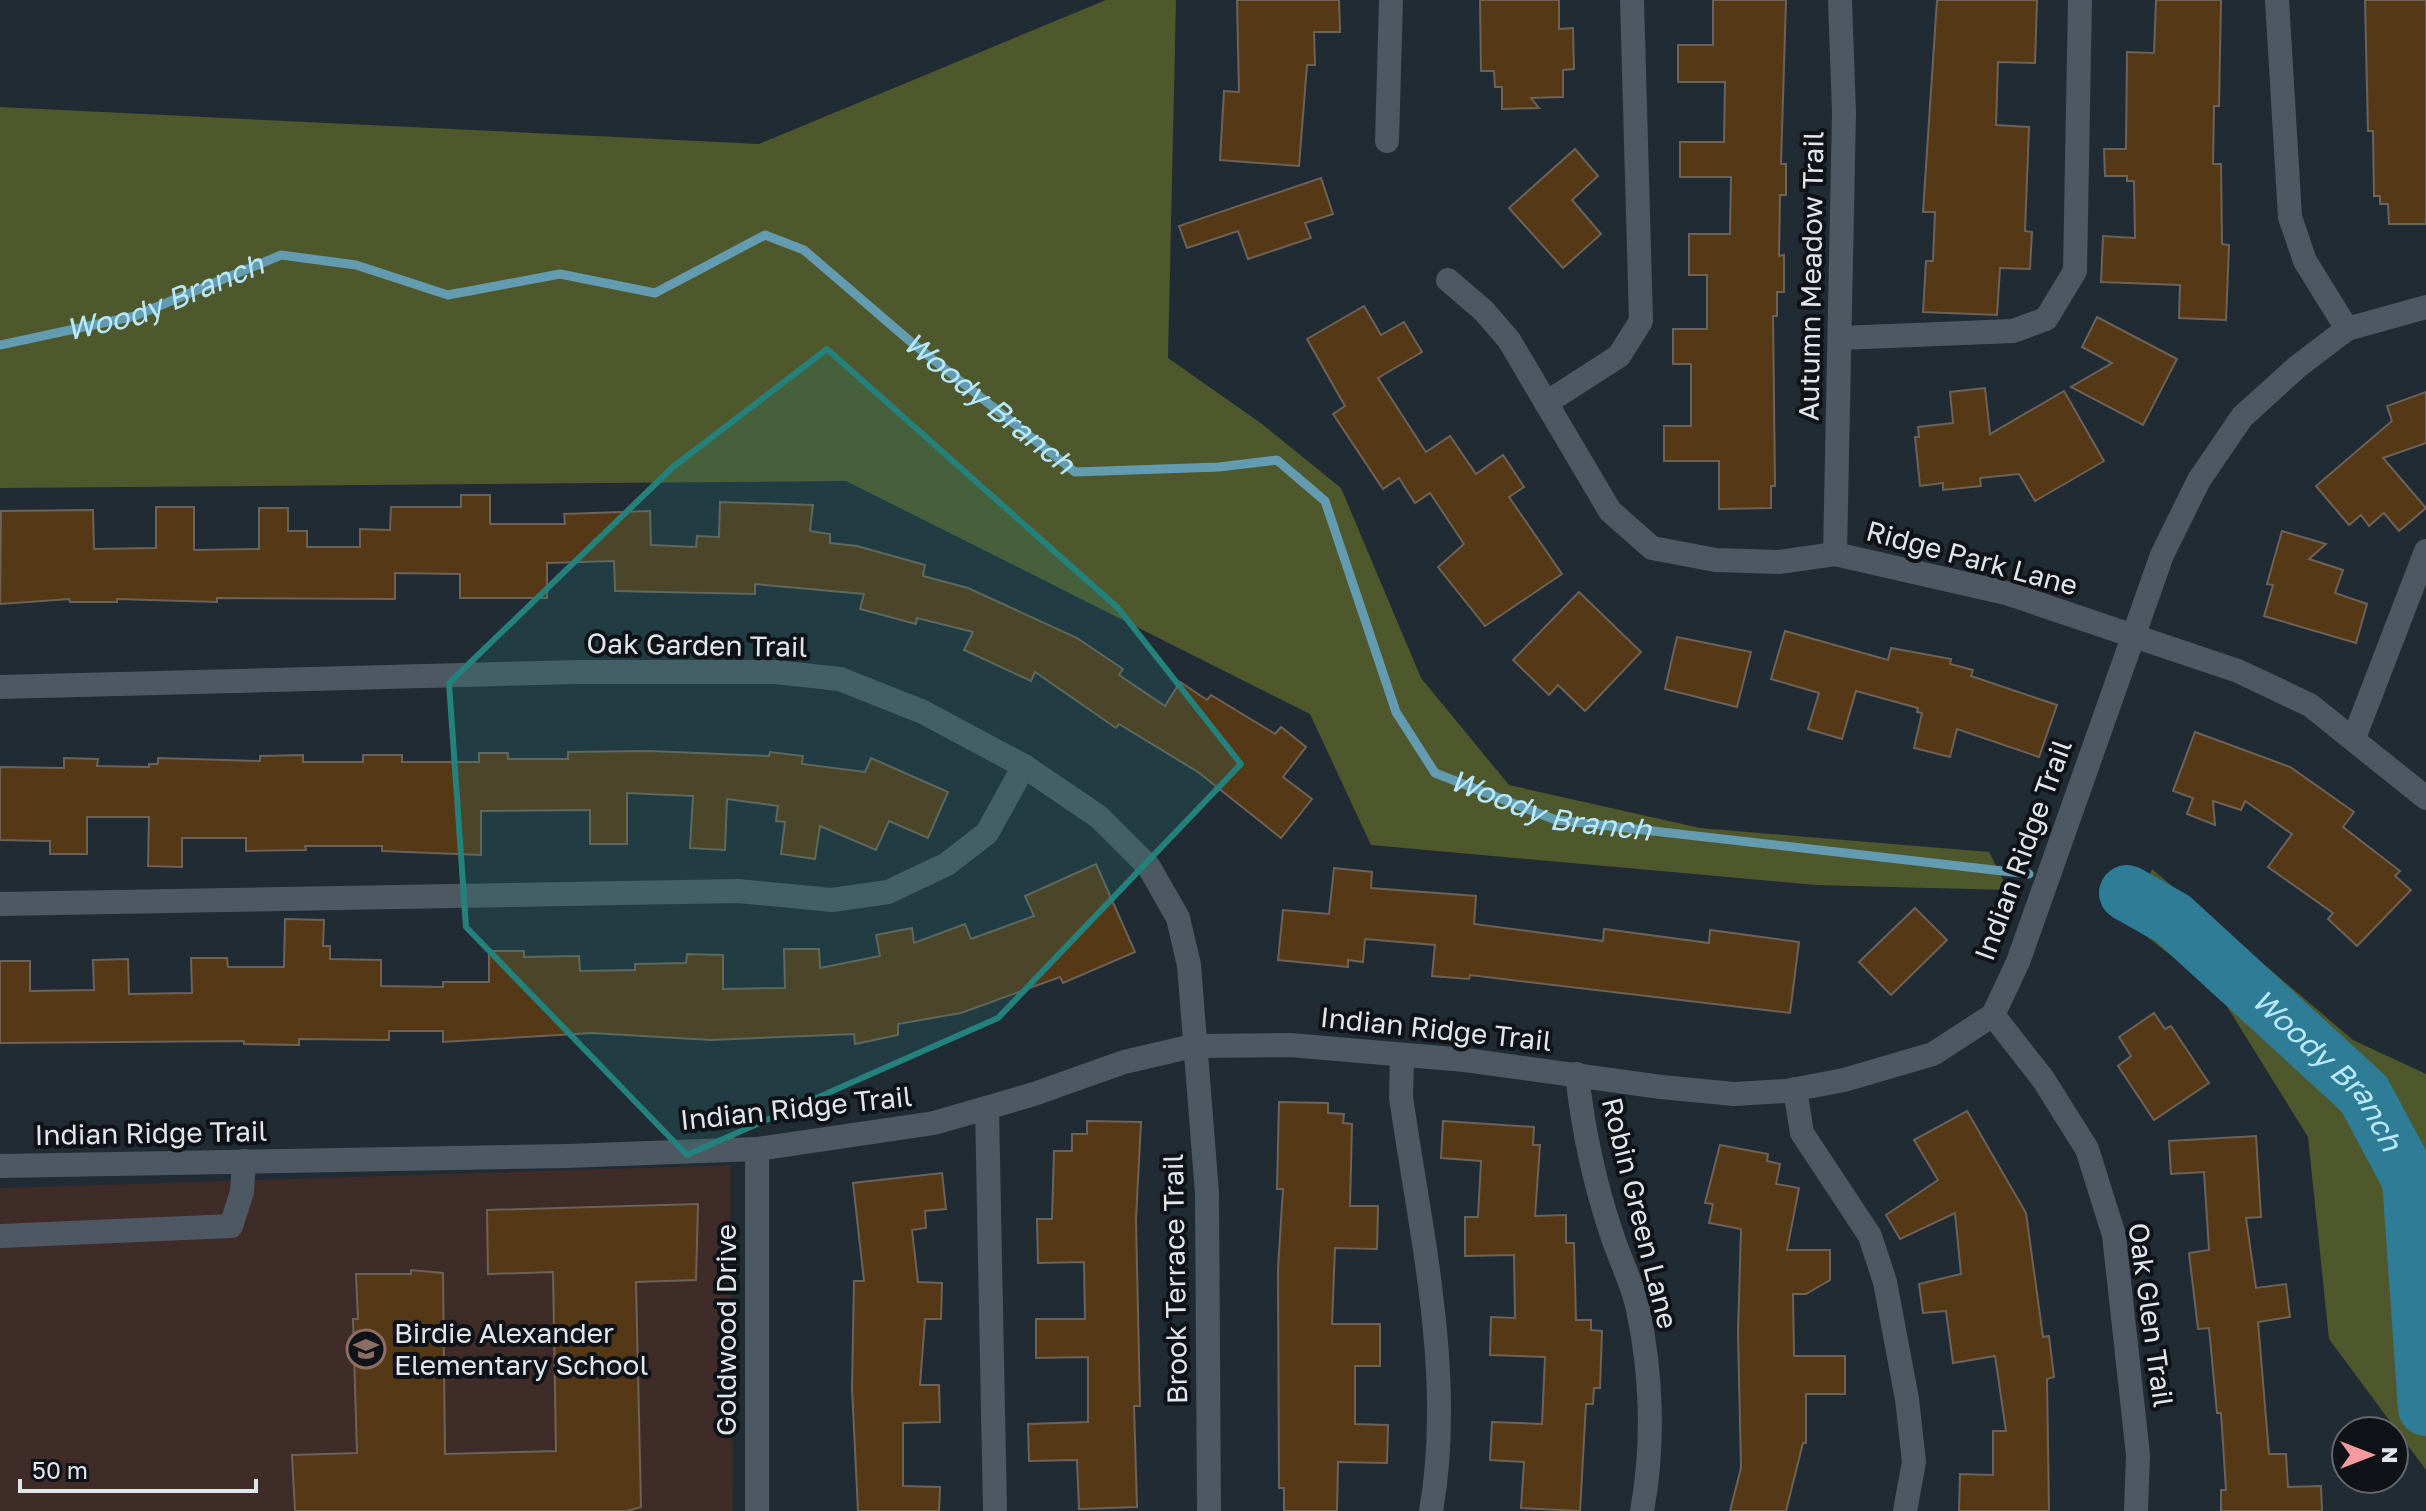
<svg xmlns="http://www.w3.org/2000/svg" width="2426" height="1511" viewBox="0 0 2426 1511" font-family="'Golos Text',sans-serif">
<rect width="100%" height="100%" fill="#212b34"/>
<polygon fill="#3f2b28" points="730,1165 733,1511 0,1511 0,1188"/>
<g fill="#4f582c">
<polygon points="1106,0 1176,0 1168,358 1262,424 1341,488 1421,678 1509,785 1700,828 1989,852 2008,890 1816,885 1371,845 1310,714 846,481 0,488 0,107 759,144"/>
<polygon points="2152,869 2353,1040 2426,1074 2426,1470 2329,1339 2308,1137 2218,992 2133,926"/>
</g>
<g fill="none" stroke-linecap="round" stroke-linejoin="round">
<path stroke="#639cb0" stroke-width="9" id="s1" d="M 0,345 L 135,316 L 281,255 L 356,265 L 448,295 L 560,274 L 655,293 L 765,235 L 804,250 L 911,342 L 1075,472 L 1219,467 L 1277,460 L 1325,501 L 1396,712 L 1435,773 L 1556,820 L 2029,874"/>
<path stroke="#2e7c96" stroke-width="56" id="s2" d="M 2127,893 L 2173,919 L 2364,1094 L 2410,1180 L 2426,1408"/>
</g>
<g fill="#553816" stroke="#6d6258" stroke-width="2">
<polygon points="1237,0 1339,0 1340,32 1314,32 1315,65 1307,65 1299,166 1220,160 1224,91 1239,92"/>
<polygon points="1480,0 1559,0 1559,29 1573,28 1574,69 1563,70 1563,97 1531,98 1539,108 1502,109 1502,87 1495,87 1494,71 1481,71"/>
<polygon points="1713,0 1786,0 1781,164 1786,164 1786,195 1780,195 1779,256 1784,255 1784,292 1777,292 1777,316 1773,316 1775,486 1771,486 1771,508 1719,509 1719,461 1664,461 1664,426 1691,426 1691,364 1673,364 1673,329 1707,329 1707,275 1689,275 1689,234 1730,234 1731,177 1680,177 1680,142 1724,142 1725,82 1678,82 1678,45 1713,45"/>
<polygon points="1937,0 2037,0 2035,63 1998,62 1996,125 2029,127 2025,231 2032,232 2030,269 2000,268 1997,315 1923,312 1926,261 1933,261 1935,212 1923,212"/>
<polygon points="2156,0 2221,0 2219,106 2214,106 2213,164 2221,164 2222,244 2229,245 2226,320 2179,318 2180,285 2101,282 2103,236 2135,238 2134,181 2127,181 2127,176 2105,176 2104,149 2126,149 2127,52 2154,53"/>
<polygon points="2365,0 2426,0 2426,224 2389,224 2388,204 2380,204 2380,196 2374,196 2373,131 2368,131"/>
<polygon points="1575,149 1598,176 1572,200 1601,234 1563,268 1509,208"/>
<polygon points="1321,178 1333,214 1305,223 1311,238 1248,259 1238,231 1187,248 1179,226"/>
<polygon points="1364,306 1381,335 1404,322 1422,352 1378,378 1426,452 1450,436 1476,474 1503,455 1524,487 1509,497 1562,574 1485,626 1438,567 1464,544 1430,493 1415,503 1399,478 1383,489 1333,414 1345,406 1307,339"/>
<polygon points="2097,317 2177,359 2143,425 2071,387 2112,363 2082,347"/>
<polygon points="1985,388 1990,434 2064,391 2104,461 2035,501 2019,474 1980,478 1981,486 1943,490 1943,483 1920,486 1915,437 1919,437 1918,427 1953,423 1950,392"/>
<polygon points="2426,392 2426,443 2383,458 2426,508 2399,531 2384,513 2369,526 2361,515 2349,525 2316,486 2392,421 2387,406"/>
<polygon points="461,495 490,495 490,524 565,524 564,514 650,511 651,545 696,547 697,536 719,537 720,502 813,505 810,531 830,534 830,543 857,546 925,565 923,576 968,588 1077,638 1123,669 1119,675 1165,706 1180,682 1207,700 1211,695 1275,734 1281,727 1306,747 1283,777 1312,799 1281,838 1198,772 1119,724 1116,728 1035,672 1031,681 964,650 973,632 917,618 916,624 860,609 864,594 755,584 755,594 615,591 614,561 547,563 547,598 460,598 460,574 395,573 395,599 217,598 217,602 117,599 117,602 70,602 69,599 0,604 1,511 93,510 94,549 156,548 156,507 194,507 194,550 259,549 259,508 288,508 288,531 307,531 307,547 360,547 360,529 390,530 391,507 461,507"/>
<polygon points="2282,531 2326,544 2309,559 2343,570 2335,593 2367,604 2356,643 2264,616 2273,585 2267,584"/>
<polygon points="1579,592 1641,652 1585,711 1558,685 1549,695 1513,660"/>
<polygon points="1785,631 1888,660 1891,648 1951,659 1950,664 1973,670 1971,676 2057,705 2039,757 1957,729 1950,757 1914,748 1922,713 1917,712 1918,708 1856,691 1842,739 1808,729 1819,693 1771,679"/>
<polygon points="1677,637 1751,652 1737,707 1665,689"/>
<polygon points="2195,732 2290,767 2354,812 2343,827 2400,871 2395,876 2411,890 2357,946 2328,919 2333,913 2268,867 2292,834 2245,801 2241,810 2213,801 2215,825 2187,814 2193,798 2173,791"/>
<polygon points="649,751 769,756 770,752 803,756 802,764 865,772 871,758 948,792 928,838 889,821 876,850 820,826 815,859 781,854 785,822 776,821 778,806 727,799 725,850 690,848 693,796 627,793 627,844 590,844 590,810 481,811 481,855 382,851 382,846 305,846 306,850 246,851 246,838 182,838 182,867 148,866 149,817 87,817 87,854 50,854 50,841 0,840 0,767 64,768 64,758 98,759 97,766 149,767 149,764 158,764 158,758 260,761 260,756 303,755 303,762 363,762 363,755 402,755 402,762 479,762 479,753 508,753 508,759 568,759 568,752"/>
<polygon points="1096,864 1135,952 1063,983 1060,977 961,1013 898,1024 898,1035 855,1044 854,1034 711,1040 592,1033 443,1042 443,1031 389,1031 389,1040 299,1039 299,1045 244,1044 244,1041 0,1043 0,961 30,961 30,991 94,990 93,960 128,959 129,994 192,993 191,958 227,958 228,967 284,967 285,919 324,920 323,946 330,946 330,959 381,960 381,986 443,987 443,982 489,982 489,951 524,951 524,957 579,956 580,971 635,970 635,964 686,963 687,954 723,955 723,989 785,988 784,949 819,949 820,968 880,956 876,935 912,928 914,943 965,924 971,939 1034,916 1025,896"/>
<polygon points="1334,868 1372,872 1371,888 1476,896 1474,924 1603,941 1604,929 1709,943 1710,930 1799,942 1790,1013 1470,975 1469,979 1432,976 1435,945 1365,939 1363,962 1348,960 1348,967 1278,960 1283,910 1329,914"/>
<polygon points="1915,908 1947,940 1891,995 1859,962"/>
<polygon points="2154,1013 2165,1029 2171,1026 2209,1083 2154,1120 2118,1066 2131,1056 2119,1037"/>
<polygon points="1279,1102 1328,1103 1328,1113 1344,1114 1343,1123 1352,1124 1350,1206 1378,1206 1377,1249 1335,1248 1332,1324 1380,1324 1380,1366 1355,1366 1355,1424 1388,1425 1387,1463 1338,1462 1337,1511 1284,1511 1284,1488 1279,1488 1278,1269 1283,1189 1277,1189"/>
<polygon points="1967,1111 2026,1213 2043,1337 2049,1336 2054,1377 2047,1379 2049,1511 1959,1511 1960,1474 1993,1475 1993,1431 2006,1431 1995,1356 1953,1363 1946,1311 1923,1313 1919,1284 1961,1274 1955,1213 1900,1239 1886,1215 1938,1180 1914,1140"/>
<polygon points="1087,1121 1141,1122 1136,1219 1140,1406 1134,1406 1137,1507 1079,1509 1077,1460 1029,1461 1028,1424 1088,1422 1088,1357 1036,1358 1036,1319 1085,1319 1084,1262 1038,1263 1037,1219 1052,1219 1054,1151 1072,1151 1072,1134 1087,1134"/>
<polygon points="1443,1121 1534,1127 1533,1145 1540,1145 1535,1216 1566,1215 1566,1243 1574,1243 1576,1320 1591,1320 1591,1330 1602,1331 1600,1388 1594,1388 1593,1404 1586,1404 1580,1511 1521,1508 1524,1462 1490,1460 1492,1422 1542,1424 1545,1357 1490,1355 1491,1317 1515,1318 1514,1255 1465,1256 1465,1217 1478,1217 1481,1161 1441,1158"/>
<polygon points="2256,1136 2261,1217 2246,1218 2256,1288 2286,1284 2290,1317 2258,1322 2269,1454 2286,1454 2288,1487 2321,1486 2322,1511 2221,1511 2221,1490 2226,1490 2221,1413 2217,1413 2209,1328 2198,1329 2189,1253 2209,1250 2204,1172 2171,1174 2169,1141"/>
<polygon points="1720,1145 1768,1154 1767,1161 1780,1164 1776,1184 1799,1188 1787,1250 1830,1250 1830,1280 1806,1294 1793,1294 1794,1356 1845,1356 1845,1394 1806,1394 1806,1443 1803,1443 1786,1511 1730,1511 1741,1468 1738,1333 1741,1229 1709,1223 1713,1204 1705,1203"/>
<polygon points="942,1173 946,1209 925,1211 926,1228 912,1230 918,1282 942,1283 941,1319 925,1319 920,1385 939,1385 940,1422 903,1423 903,1486 940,1487 939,1511 858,1511 852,1388 854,1281 864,1281 853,1183"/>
<polygon points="698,1204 696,1280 636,1282 641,1507 627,1511 295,1511 292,1455 357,1453 353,1319 358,1319 356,1274 411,1274 411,1270 443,1273 445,1454 556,1451 553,1272 488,1274 487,1210"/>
</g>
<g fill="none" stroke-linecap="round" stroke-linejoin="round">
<g stroke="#4d5862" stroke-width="24">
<polyline points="2277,0 2290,217 2305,261 2347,329"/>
<polyline points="1387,141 1391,0"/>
<polyline points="1448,280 1484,311 1509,340 1610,511 1652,548 1716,560 1779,562 1835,554 2006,593 2238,671 2310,705 2426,798"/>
<polyline points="1840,338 2013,331 2046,319 2075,271 2080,0"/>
<polyline points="1546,403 1619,356 1641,321 1632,0"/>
<polyline points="1835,554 1844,113 1840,0"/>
<polyline points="0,687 580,672 775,672 840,679 923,712 1024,766 1099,817 1149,867 1178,918 1189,965 1207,1193 1209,1511"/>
<polyline points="2354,738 2426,551"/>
<polyline points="0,904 738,891 832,900 888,892 947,864 987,833 1024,766"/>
<polyline points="1993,1015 2043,1079 2087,1149 2114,1235 2138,1455 2136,1511"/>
<path d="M 1402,1055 L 1401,1097 C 1420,1230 1455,1376 1431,1511"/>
<path d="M 1577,1074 C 1583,1129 1594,1182 1612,1235 C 1620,1260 1633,1284 1638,1310 C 1652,1375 1654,1446 1642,1511"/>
<polyline points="1795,1089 1802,1133 1870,1236 1885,1282 1907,1399 1914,1462 1905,1511"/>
<polyline points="987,1108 995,1511"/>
<polyline points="757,1149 757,1511"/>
<polyline points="0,1166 567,1156 757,1149 934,1123 1034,1094 1124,1062 1193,1046 1290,1045 1465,1060 1661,1087 1734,1094 1786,1091 1844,1080 1933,1054 1993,1015 2018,962 2162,555 2199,480 2242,417 2297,367 2347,329 2426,307"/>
<polyline points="0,1236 231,1226 242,1192 244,1161"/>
</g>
</g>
<path fill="#24817b" fill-opacity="0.2" stroke="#24817b" stroke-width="6" stroke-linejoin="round" d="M 827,349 L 1118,608 L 1241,764 L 998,1018 L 687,1155 L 466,927 L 449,683 L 673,467 Z"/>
<defs>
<symbol id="school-ring" viewBox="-11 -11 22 22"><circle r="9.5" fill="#0f1317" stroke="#8d6e63" stroke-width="1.5"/><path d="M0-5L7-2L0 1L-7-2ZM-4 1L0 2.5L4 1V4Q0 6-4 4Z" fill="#8d6e63"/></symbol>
</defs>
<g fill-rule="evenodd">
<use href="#school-ring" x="344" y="1327" width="44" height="44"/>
</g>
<g text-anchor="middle" stroke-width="8" stroke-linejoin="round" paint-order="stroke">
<g font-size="28" fill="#e0e6ec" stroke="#0f1317">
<text transform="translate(1811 276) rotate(-89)" y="10">Autumn Meadow Trail</text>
<text transform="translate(1972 558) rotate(15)" y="10">Ridge Park Lane</text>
<text transform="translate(697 645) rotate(1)" y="10">Oak Garden Trail</text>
<text transform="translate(2023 850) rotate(-70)" y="10">Indian Ridge Trail</text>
<text transform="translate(1436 1029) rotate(6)" y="10">Indian Ridge Trail</text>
<text transform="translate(796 1108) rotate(-6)" y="10">Indian Ridge Trail</text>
<text transform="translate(151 1133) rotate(-1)" y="10">Indian Ridge Trail</text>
<text transform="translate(1640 1213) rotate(76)" y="10">Robin Green Lane</text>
<text transform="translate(1175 1279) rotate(-91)" y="10">Brook Terrace Trail</text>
<text transform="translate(2151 1315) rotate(82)" y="10">Oak Glen Trail</text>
<text transform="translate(726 1330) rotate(-90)" y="10">Goldwood Drive</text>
</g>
<g font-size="28" fill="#e0e6ec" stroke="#0f1317" text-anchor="start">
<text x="394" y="1343">Birdie Alexander<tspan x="394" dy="32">Elementary School</tspan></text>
</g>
<g font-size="30" font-style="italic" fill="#bbe9fc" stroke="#0f1317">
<text dy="10" stroke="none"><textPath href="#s1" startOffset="172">Woody Branch</textPath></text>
<text dy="10" stroke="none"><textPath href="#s1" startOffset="1086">Woody Branch</textPath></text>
<text dy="10" stroke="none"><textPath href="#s1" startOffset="1878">Woody Branch</textPath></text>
<text dy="10" stroke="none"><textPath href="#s2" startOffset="270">Woody Branch</textPath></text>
</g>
</g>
<g transform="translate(2370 1455) rotate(90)"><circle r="38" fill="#0f1317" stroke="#63676c" stroke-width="2"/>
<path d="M0-6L14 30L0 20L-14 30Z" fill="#f59b9d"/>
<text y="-12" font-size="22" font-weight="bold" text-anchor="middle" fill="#e0e6ec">N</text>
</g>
<path d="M20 1479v12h236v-12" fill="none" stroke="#e0e6ec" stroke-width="4"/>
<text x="32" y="1479" font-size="24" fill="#e0e6ec" stroke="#0f1317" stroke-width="6" paint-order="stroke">50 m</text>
</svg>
